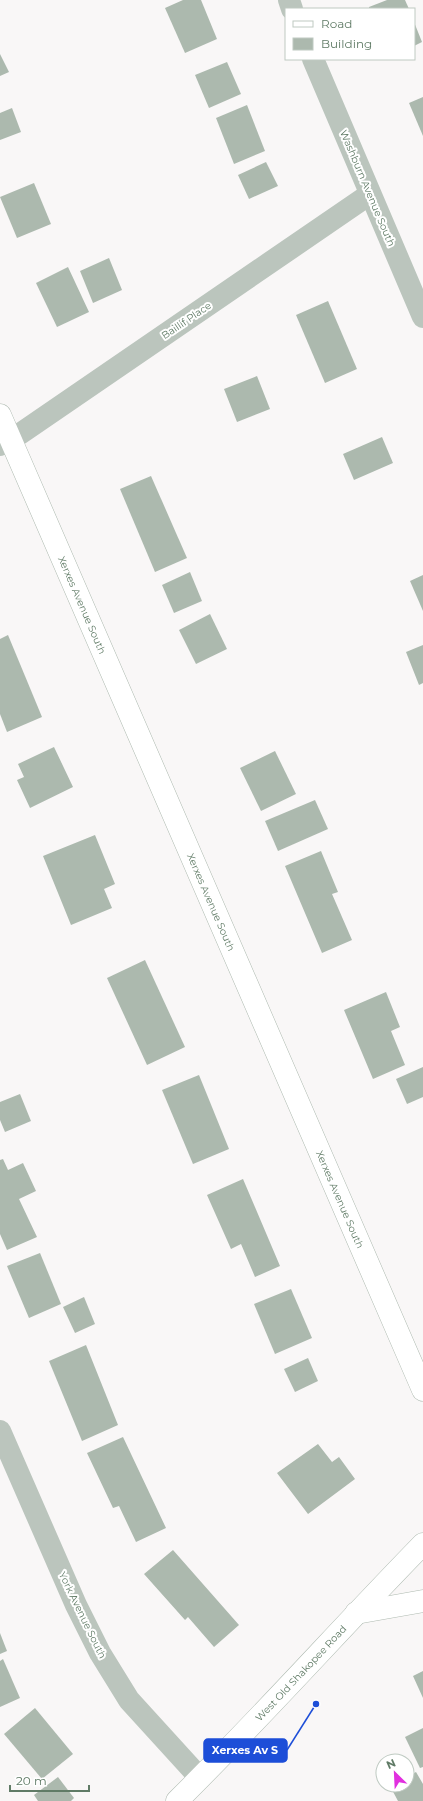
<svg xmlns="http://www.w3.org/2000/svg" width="423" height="1801" viewBox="0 0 423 1801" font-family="Montserrat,sans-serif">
<rect width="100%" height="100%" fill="#f9f7f7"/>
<g fill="#acb9ae">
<polygon points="183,0 201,0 217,39 185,53 165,8"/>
<polygon points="387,0 405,0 409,9 369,9 369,7"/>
<polygon points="414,22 422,42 414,46"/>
<polygon points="0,54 9,72 0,76"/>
<polygon points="227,62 241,94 209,108 195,75"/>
<polygon points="423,97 423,136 409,103"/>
<polygon points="247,105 265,151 234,164 216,118"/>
<polygon points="12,108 21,132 0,140 0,113"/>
<polygon points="266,162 278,186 249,199 238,175"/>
<polygon points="34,183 51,224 17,238 0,197"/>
<polygon points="109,258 122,290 93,303 80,271"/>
<polygon points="68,267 89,312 57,327 36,283"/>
<polygon points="328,301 357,369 325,383 296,315"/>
<polygon points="257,376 270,409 237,422 224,389"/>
<polygon points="382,437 393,463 354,480 343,454"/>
<polygon points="151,476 187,558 155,572 120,489"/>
<polygon points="190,572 202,601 174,613 162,585"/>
<polygon points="423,575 423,611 410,581"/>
<polygon points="210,614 227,649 196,664 179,630"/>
<polygon points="8,635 42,717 7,732 0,714 0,639"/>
<polygon points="423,645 423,683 419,685 406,652"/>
<polygon points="54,747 73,787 30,808 17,780 24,777 18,764"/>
<polygon points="275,751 296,794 261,811 240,768"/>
<polygon points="315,800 328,829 278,851 265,821"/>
<polygon points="95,835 115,884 104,889 112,908 71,925 43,856"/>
<polygon points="321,851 338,892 332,894 352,940 322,953 285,866"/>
<polygon points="145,960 185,1047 147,1065 107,978"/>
<polygon points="386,992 400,1027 391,1031 405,1065 373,1079 344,1010"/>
<polygon points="423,1067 423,1097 407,1104 396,1079"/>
<polygon points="199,1075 229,1149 193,1164 162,1090"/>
<polygon points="20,1094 31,1121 5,1132 0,1120 0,1102"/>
<polygon points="3,1159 8,1170 23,1163 36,1191 19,1199 37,1237 7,1250 0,1234 0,1160"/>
<polygon points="243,1179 280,1266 255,1277 241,1244 231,1249 207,1195"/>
<polygon points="40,1253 61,1304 29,1318 7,1266"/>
<polygon points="291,1289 312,1338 275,1354 254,1304"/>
<polygon points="84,1297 95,1324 75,1333 63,1307"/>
<polygon points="86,1345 118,1425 82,1441 49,1361"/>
<polygon points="308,1358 318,1381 295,1392 284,1369"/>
<polygon points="123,1437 166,1528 136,1542 119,1506 113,1508 87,1453"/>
<polygon points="318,1444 332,1462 339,1457 355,1479 308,1514 277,1473"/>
<polygon points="173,1550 239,1625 214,1647 188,1617 185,1620 144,1574"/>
<polygon points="0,1633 7,1651 0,1654"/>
<polygon points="3,1659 20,1698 0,1707 0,1661"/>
<polygon points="423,1671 423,1698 413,1676"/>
<polygon points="35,1708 73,1754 42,1779 4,1734"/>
<polygon points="423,1728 423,1767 420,1768 405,1737"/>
<polygon points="416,1772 423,1784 423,1801 398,1801 390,1786 407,1785 407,1777"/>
<polygon points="58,1777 74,1798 71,1801 38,1801 34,1795"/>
</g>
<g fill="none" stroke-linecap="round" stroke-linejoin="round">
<defs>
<g id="secondary">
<path id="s1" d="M 0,415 L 423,1390"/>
<polyline points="356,1613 423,1601"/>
<path id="s2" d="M 177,1801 C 261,1718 340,1629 423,1544"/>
</g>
</defs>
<use href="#secondary" stroke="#aebab0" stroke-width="23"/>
<g stroke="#bbc5bd" stroke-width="22">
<polyline points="289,0 292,9"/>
<polyline points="313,59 423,317"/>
<polyline points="0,445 11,440 370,194"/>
<polyline points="0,1431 76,1605 100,1653 129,1700 200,1778"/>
</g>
<use href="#secondary" stroke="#fff" stroke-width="22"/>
</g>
<g text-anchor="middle" stroke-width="4" stroke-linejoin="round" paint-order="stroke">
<g font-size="10" fill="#607b66" stroke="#fff">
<text transform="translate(368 188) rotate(67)" y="4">Washburn Avenue South</text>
<text transform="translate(186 320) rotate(-34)" y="4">Baillif Place</text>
<text dy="4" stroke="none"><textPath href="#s1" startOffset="207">Xerxes Avenue South</textPath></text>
<text dy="4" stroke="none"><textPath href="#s1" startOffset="531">Xerxes Avenue South</textPath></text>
<text dy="4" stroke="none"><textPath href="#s1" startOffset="855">Xerxes Avenue South</textPath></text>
<text transform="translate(83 1615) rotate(64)" y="4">York Avenue South</text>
<text dy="4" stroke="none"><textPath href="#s2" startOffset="178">West Old Shakopee Road</textPath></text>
</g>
</g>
<path fill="none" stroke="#1d4ed8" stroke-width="1.5" d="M316 1704L287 1750"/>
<circle fill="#1d4ed8" stroke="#fff" stroke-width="1.5" cx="316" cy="1704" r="4"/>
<rect fill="#1d4ed8" stroke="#1d4ed8" stroke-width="1.5" x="204" y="1739" width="83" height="23" rx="4"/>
<g font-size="11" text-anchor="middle" font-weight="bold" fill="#fff">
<text x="245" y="1754">Xerxes Av S</text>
</g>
<rect x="285" y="8" width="130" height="52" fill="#ffffff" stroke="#bfcac2"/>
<rect x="293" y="21" width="20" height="6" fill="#ffffff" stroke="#bfcac2"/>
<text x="321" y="28" font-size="12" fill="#607b66">Road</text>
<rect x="293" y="38" width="20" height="12" fill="#acb9ae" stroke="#bfcac2"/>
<text x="321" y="48" font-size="12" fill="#607b66">Building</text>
<g transform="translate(395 1773) rotate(336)"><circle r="19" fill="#ffffff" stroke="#bfcac2"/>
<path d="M0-3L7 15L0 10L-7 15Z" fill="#e12fdf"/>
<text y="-6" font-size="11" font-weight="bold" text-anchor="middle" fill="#607b66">N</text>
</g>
<path d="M10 1785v6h79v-6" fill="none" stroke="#607b66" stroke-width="2"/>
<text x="16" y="1785" font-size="12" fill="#607b66" stroke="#ffffff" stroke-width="3" paint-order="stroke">20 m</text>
</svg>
